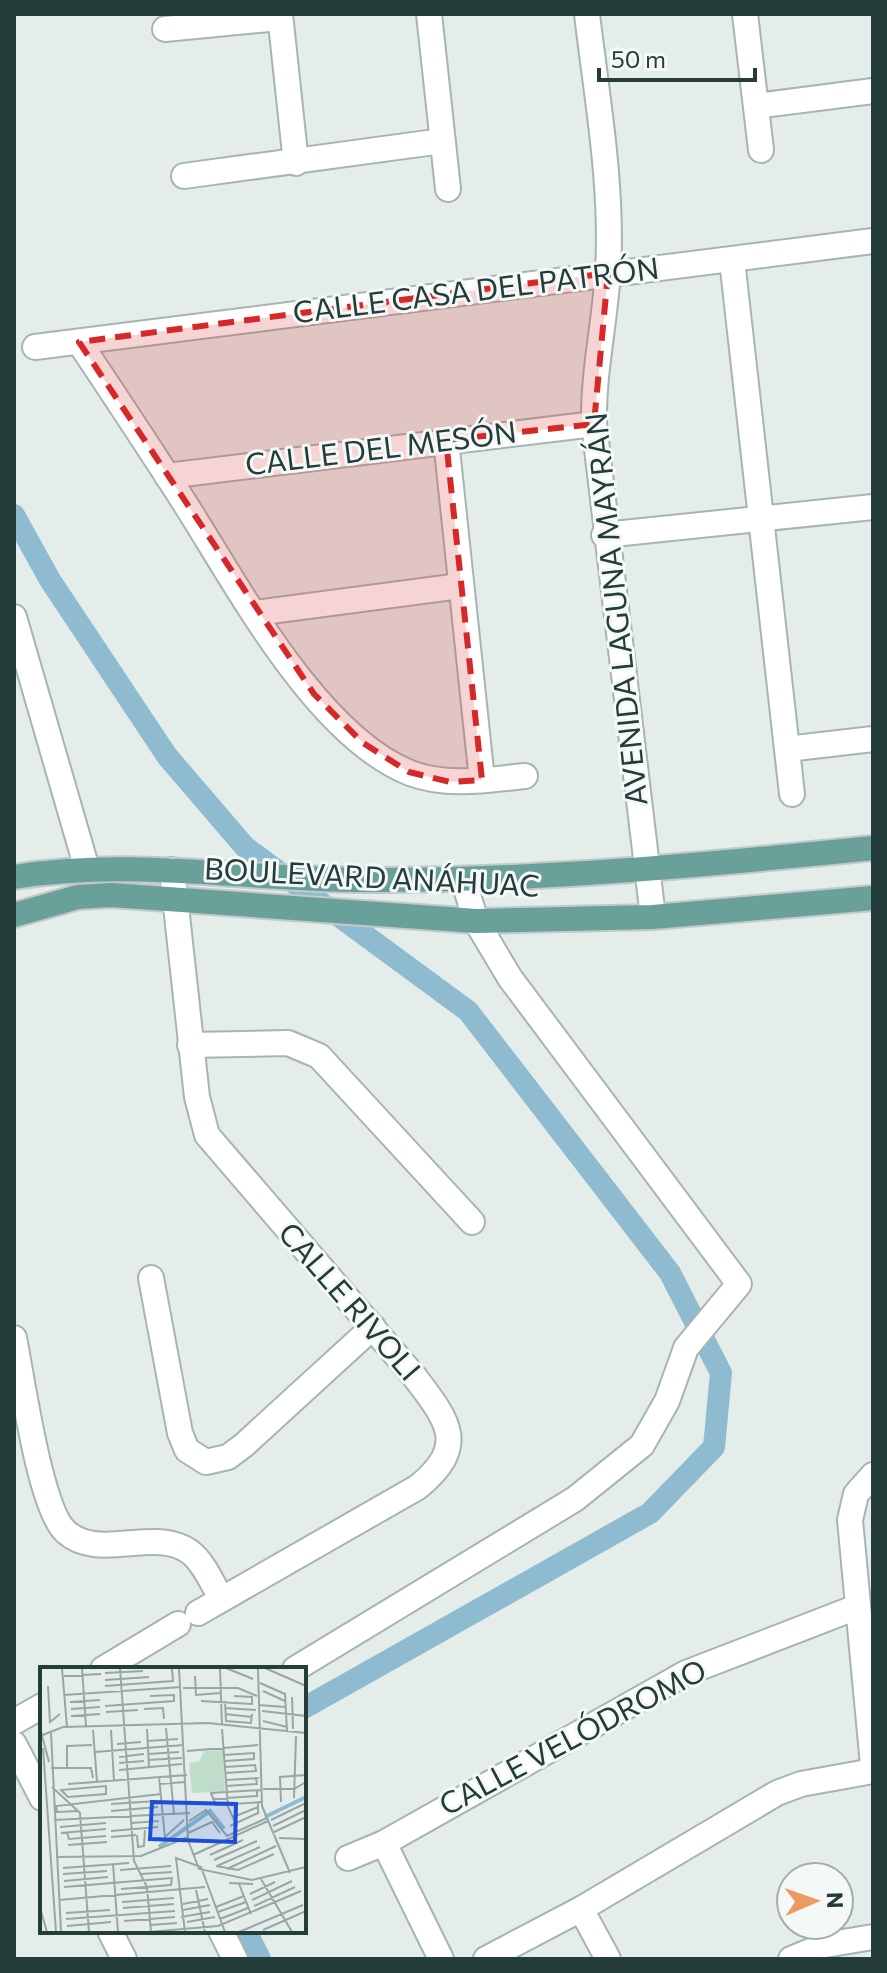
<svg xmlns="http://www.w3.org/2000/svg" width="887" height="1973" viewBox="0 0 887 1973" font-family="Commissioner,sans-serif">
<rect width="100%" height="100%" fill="#e4edea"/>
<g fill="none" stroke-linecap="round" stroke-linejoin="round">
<g stroke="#8ebbcf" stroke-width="22">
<polyline points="14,515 50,580 167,756 245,847 468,1011 670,1273 721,1373 714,1447 650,1513 304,1708"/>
<polyline points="246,1931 260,1959"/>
</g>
<defs>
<g id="minor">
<polyline points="280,14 296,163"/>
<polyline points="429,14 448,189"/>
<path d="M 587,14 C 597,99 613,185 608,271 C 605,322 593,372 594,424 L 653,917"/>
<polyline points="745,14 761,150"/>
<polyline points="165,29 280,18"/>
<polyline points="756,106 873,91"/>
<polyline points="184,176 442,141"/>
<polyline points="732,260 792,794"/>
<path d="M 79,342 C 115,396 151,450 186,505 C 238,587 317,736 410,773 C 447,787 487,780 525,776"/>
<polyline points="35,347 873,241"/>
<polyline points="446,440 482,780"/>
<polyline points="167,476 594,424"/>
<polyline points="604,535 873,507"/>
<polyline points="255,613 460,586"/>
<polyline points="14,617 87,869"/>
<polyline points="787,749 873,739"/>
<path d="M 172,870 L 197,1097 L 207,1135 L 414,1376 C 448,1421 469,1445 418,1487 L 198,1613"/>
<polyline points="190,1045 288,1043 319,1056 472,1222"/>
<polyline points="151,1278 180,1433 187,1450 206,1462 228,1457 244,1445 373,1327"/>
<path d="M 14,1338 C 22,1377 40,1510 66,1532 C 100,1562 155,1526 190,1552 C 204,1563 212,1583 221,1598"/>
<polyline points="873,1475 856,1494 850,1520 873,1765"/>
<polyline points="103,1669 178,1624"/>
<polyline points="295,1669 575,1499 642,1445 667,1401 686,1348 739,1284 510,978 476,921 463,879"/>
<polyline points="14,1722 42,1706"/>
<polyline points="14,1744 42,1798"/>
<polyline points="384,1843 441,1959"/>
<polyline points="348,1858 384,1843 686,1673 857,1607"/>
<polyline points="581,1909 608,1959"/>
<polyline points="110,1931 124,1959"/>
<polyline points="221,1931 235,1959"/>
<polyline points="486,1959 581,1909 777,1793 801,1784 873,1771"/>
<polyline points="791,1959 825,1945 873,1937"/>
</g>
<g id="major">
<path d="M 14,877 C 131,858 248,880 365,880 C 535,881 704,865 873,848"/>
<polyline points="14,915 78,897 111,895 476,921 653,917 873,898"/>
</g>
</defs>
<use href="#minor" stroke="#a7b5b2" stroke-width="28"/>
<use href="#major" stroke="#c2c9c8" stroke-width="28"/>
<use href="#minor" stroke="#fff" stroke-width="24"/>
<use href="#major" stroke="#6aa09a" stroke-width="24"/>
</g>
<path fill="#d62828" fill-opacity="0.2" stroke="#d62828" stroke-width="6" stroke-dasharray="16 10" stroke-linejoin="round" d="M 608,273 L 594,424 L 446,440 L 482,780 L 450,782 L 409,772 L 363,743 L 314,694 L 79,342 Z"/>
<g text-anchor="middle" stroke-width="6" stroke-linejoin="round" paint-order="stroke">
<g font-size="30" fill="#243d3a" stroke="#f4f9f7">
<text transform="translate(476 291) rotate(-7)" y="10">CALLE CASA DEL PATRÓN</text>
<text transform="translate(381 449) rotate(-7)" y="10">CALLE DEL MESÓN</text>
<text transform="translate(617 609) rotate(-96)" y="10">AVENIDA LAGUNA MAYRÁN</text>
<text transform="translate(372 878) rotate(3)" y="10">BOULEVARD ANÁHUAC</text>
<text transform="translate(349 1302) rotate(49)" y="10">CALLE RIVOLI</text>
<text transform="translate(573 1738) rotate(-28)" y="10">CALLE VELÓDROMO</text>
</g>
</g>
<g transform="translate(40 1667)">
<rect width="266" height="266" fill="#e4edea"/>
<path d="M 183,83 L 185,124 L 152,126 L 149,96 L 159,95 L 164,84 Z" fill="#beddcb"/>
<path fill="none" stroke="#8ebbcf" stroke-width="4" d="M 225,150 L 266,130M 119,180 L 170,144 L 184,162"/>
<path fill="none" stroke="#97a7a4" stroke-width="2" d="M 22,1 L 27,60M 42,1 L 46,59M 80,1 L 94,194 L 107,220 L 111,265M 139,1 L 148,173 L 159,202 L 212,213 L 266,200M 180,1 L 182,58M 186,1 L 213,12M 218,1 L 222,139 L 250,206M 225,1 L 266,19M 65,6 L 103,4M 24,9 L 61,7M 155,9 L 156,28 L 180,26M 65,13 L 109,10M 220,16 L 245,27 L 247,64M 8,19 L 10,55 L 20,47M 65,19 L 133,14 L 132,2M 143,21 L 198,21 L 217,29M 223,24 L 245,34M 24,28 L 141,20M 194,29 L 212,30 L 212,38M 252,30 L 253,62M 161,34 L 212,37M 185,34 L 186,54 L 211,56 L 212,47M 30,35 L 60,33M 219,38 L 245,40M 65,39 L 134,34 L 134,28 L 110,29M 185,41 L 216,43M 31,42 L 60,40M 104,42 L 123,41 L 124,52M 222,44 L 266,49M 66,45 L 98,43M 185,47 L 212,50M 31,49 L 60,47M 223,54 L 247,60M 0,61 L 9,95M 126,61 L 134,147M 107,62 L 109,100M 182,62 L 188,140 L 197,159M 53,63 L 57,115M 71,63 L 74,114M 11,66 L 21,265M 0,69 L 23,60 L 168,56 L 266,66M 107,74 L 138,72M 77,77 L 101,75M 3,81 L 16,265M 147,84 L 218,78M 55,85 L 144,78M 108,87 L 139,85M 184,88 L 214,86 L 214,92 L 185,94M 79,90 L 104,87M 108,93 L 142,91M 79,96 L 104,94M 185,100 L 216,98M 11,101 L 51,101 L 53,111M 27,102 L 27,79 L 52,78M 79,103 L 142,97M 185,106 L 216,104 L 215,98M 119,110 L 125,171M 186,113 L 219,111M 28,117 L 147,108M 120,117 L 144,115M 66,119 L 66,127 L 28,130 L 21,123 ZM 186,119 L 217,117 L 216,111M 12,120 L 40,146 L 49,265M 223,122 L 254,122 L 266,115M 170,126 L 221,123M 171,126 L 176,138 L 223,135M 254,131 L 256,69M 172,132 L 217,129 L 217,123M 241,135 L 240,110 L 266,108M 71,137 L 117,134M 38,144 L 17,145 L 16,139 L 121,127M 71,144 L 118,140M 193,150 L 218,140M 14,153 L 150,146M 231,153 L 266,136M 149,154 L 166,143 L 187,169 L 227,151M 91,156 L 119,154M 190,159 L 218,146 L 218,136M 233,159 L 266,143M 20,160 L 66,156M 71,164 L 118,160M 27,165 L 29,172 L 66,169M 21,166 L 66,162M 148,166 L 172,155 L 180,166M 232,166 L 266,150M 97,168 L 98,180 L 104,179 L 105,161M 71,170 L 96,168M 125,170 L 144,153M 239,171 L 265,172M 28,178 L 67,175M 153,188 L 228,154M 170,188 L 203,173M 16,190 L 101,189 L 148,170M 174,193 L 217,174M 73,197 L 78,265M 176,199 L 198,203 L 234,187M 177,199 L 220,180M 23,201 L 89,196M 187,202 L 236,179M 80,203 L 131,199M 23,207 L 67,204M 101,207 L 132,205M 221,212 L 252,265M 24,214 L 68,210M 189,216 L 213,217M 199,217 L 211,247M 24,220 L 132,211M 81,222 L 131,218 L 132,210M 156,223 L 165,265M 210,227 L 235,215M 19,233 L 165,220M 212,233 L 252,214M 82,235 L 134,231M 143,237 L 168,232M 214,239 L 255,220M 176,240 L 204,229M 0,241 L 7,265M 83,241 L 134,237M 143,243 L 170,238M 178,245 L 206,235M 26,246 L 70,243M 141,250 L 170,245M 26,252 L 135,244M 180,252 L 208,241M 84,254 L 135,250M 147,255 L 175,250M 110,258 L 137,256M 27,259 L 71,255M 223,263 L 266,244M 108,265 L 178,259 L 261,224M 145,265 L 136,191 L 161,200 L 185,265M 199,265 L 263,238"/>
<path fill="#1d4ed8" fill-opacity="0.15" stroke="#1d4ed8" stroke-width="4" d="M 112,135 L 196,137 L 195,175 L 110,172 Z"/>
<rect width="266" height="266" fill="none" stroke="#243d3a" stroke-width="4"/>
</g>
<rect width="887" height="1973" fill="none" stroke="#243d3a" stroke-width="32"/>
<g transform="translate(815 1901) rotate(88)"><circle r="38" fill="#f4f9f7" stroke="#a1aeab" stroke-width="2"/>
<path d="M0-6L14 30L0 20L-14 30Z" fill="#ec9962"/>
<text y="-12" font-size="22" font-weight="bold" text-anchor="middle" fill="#243d3a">N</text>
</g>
<path d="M599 68v12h156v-12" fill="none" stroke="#243d3a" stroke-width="4"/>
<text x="611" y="68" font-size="24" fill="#243d3a" stroke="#f4f9f7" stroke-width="6" paint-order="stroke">50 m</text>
</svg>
